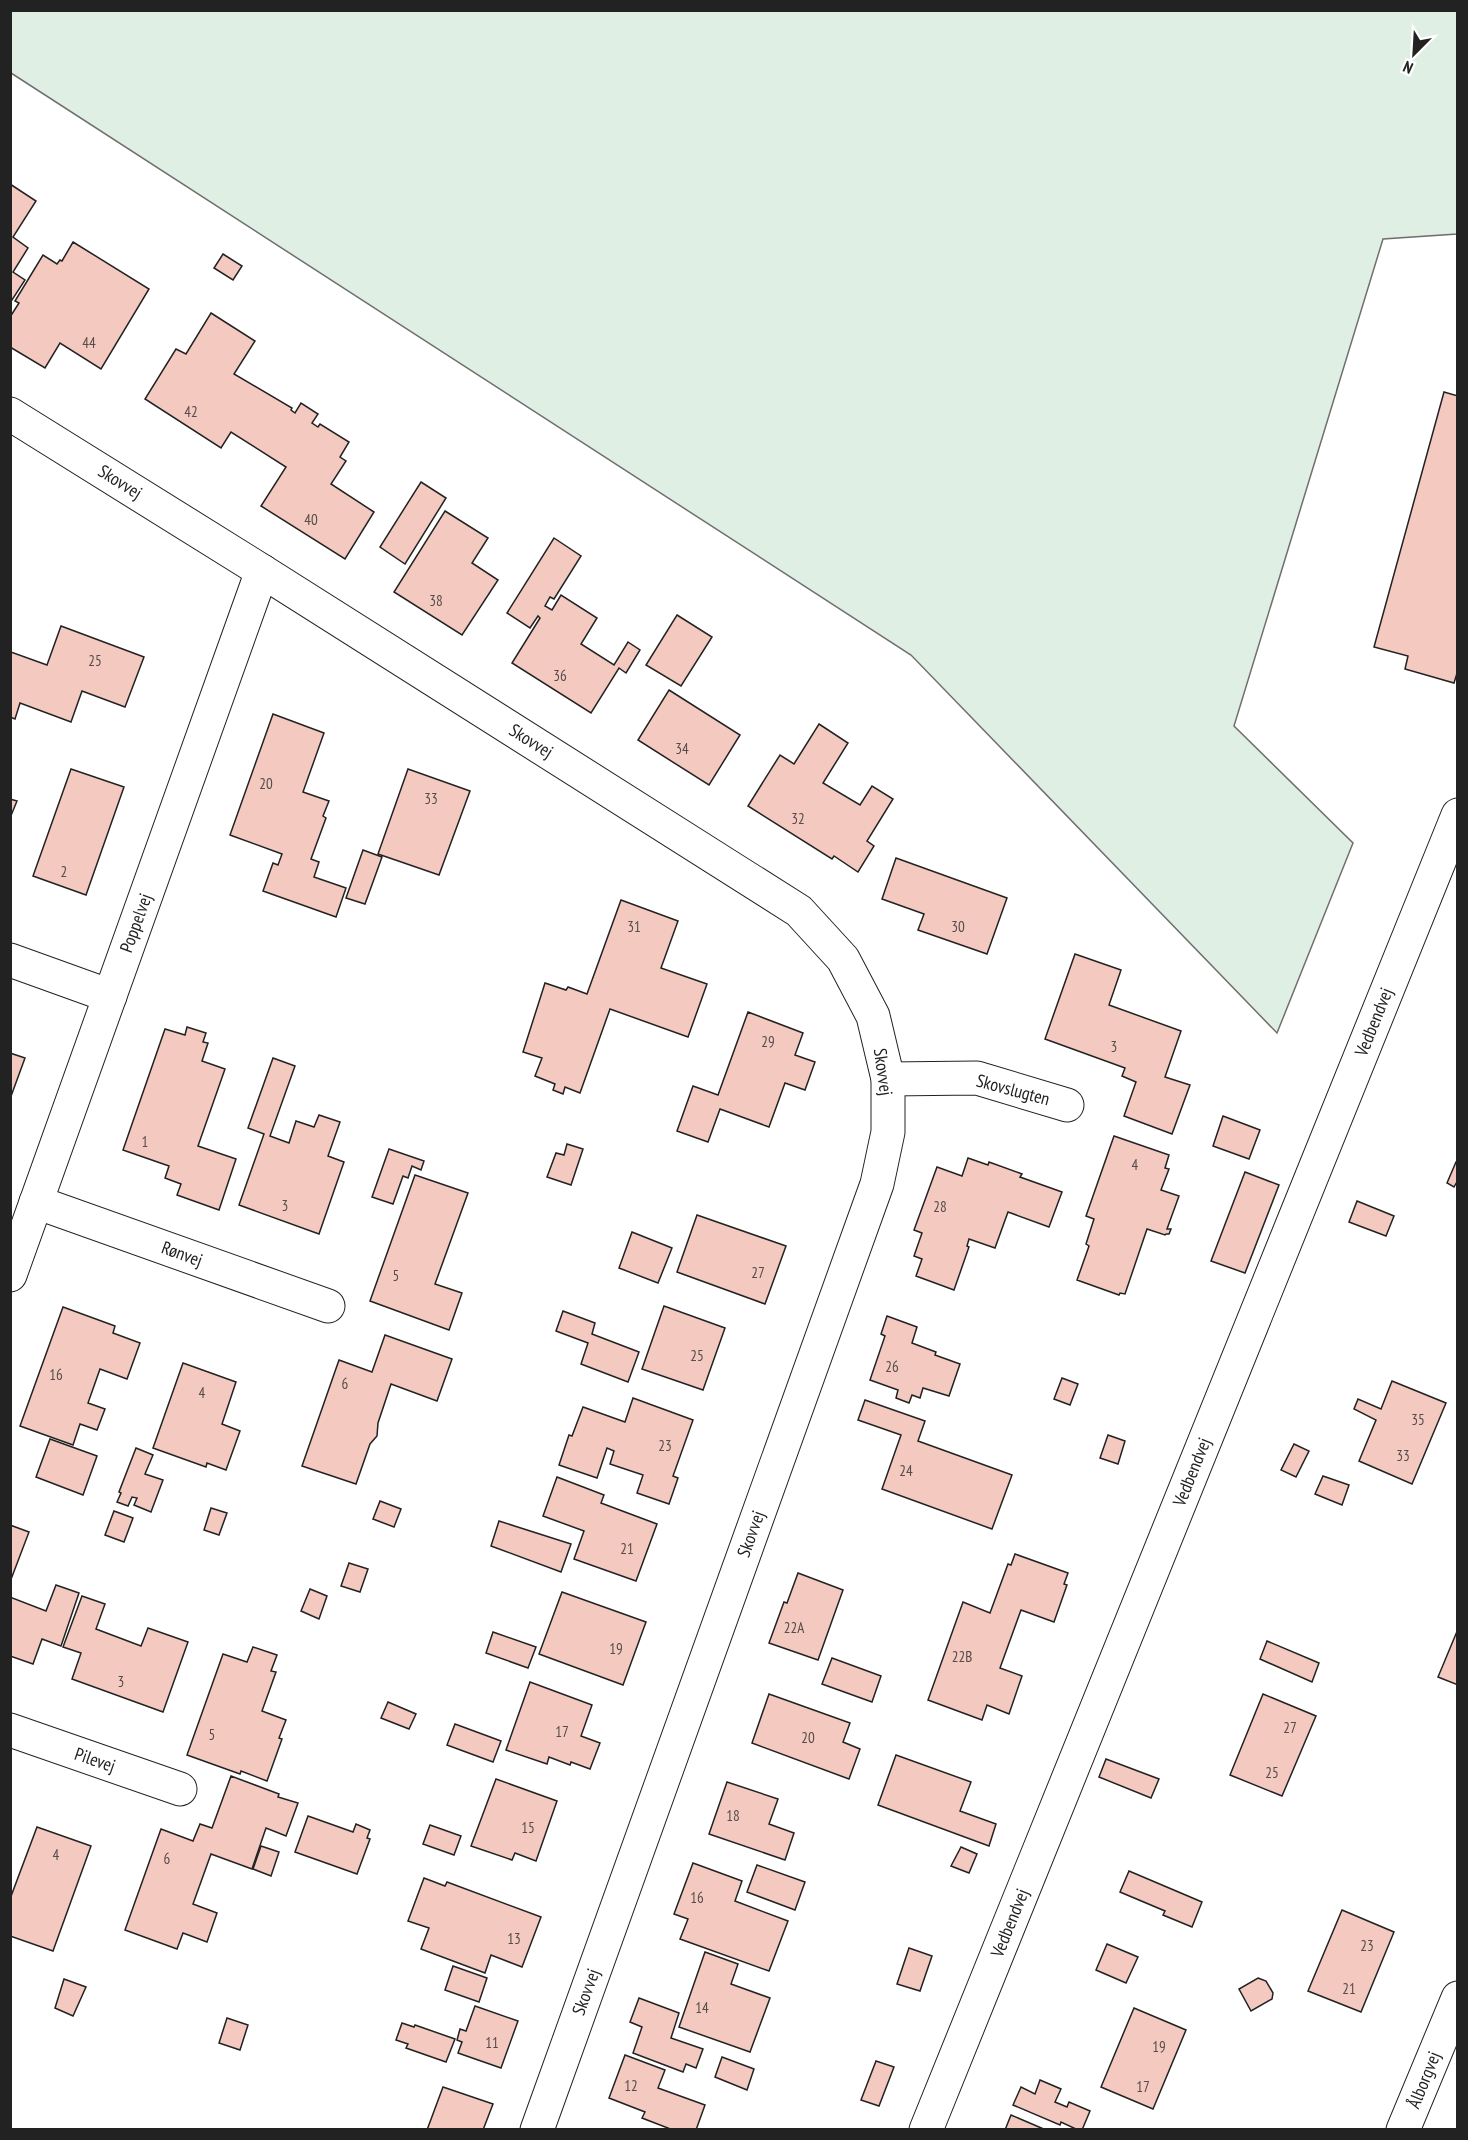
<svg xmlns="http://www.w3.org/2000/svg" width="1468" height="2140" viewBox="0 0 1468 2140" font-family="'PT Sans Narrow',sans-serif">
<rect width="100%" height="100%" fill="#fff"/>
<polygon fill="#e0efe3" stroke="#6f6f6f" stroke-width="1.5" points="10,11 1457,11 1457,234 1383,239 1234,726 1353,843 1277,1033 911,655 11,73"/>
<g fill="#f3c9c0" stroke="#222" stroke-width="1.5">
<polygon points="10,184 36,201 13,237 28,248 13,272 25,280 10,303"/>
<polygon points="73,242 149,289 101,369 60,343 45,368 10,347 10,317 19,303 15,301 43,255 57,264 60,260 62,261"/>
<polygon points="223,254 242,266 233,280 214,268"/>
<polygon points="211,313 255,341 234,374 292,408 291,410 295,413 301,403 318,414 312,423 318,427 320,424 349,442 340,457 346,461 331,484 374,512 345,559 261,506 286,467 231,432 221,448 145,399 176,349 186,354"/>
<polygon points="1444,392 1458,396 1458,670 1454,683 1405,669 1408,656 1374,647"/>
<polygon points="421,482 446,498 405,564 380,547"/>
<polygon points="445,511 488,538 472,563 498,580 462,635 394,592"/>
<polygon points="554,538 581,556 554,599 550,597 545,606 552,610 561,595 597,618 581,644 614,665 628,642 640,650 626,673 619,668 591,713 512,663 540,618 538,616 530,628 507,613"/>
<polygon points="677,615 712,637 681,686 646,665"/>
<polygon points="61,626 144,657 125,707 82,691 71,722 20,703 15,719 10,717 11,652 47,665"/>
<polygon points="669,690 740,735 709,785 638,740"/>
<polygon points="273,714 324,733 303,792 329,801 323,816 326,818 311,859 319,862 314,877 346,888 336,917 263,891 273,863 278,865 282,854 230,835"/>
<polygon points="819,724 848,743 823,783 860,805 872,786 893,799 867,841 874,846 858,872 834,856 832,859 748,806 780,755 794,764"/>
<polygon points="71,769 124,787 86,895 33,876"/>
<polygon points="408,769 470,791 439,875 378,854"/>
<polygon points="10,799 17,801 10,818"/>
<polygon points="363,850 382,857 365,904 346,898"/>
<polygon points="896,858 1007,898 987,954 918,930 924,914 882,899"/>
<polygon points="621,900 678,921 661,968 707,984 688,1037 610,1009 580,1093 565,1087 563,1094 553,1090 555,1084 535,1076 542,1058 523,1052 545,983 566,990 568,987 587,994"/>
<polygon points="1075,954 1121,970 1109,1005 1181,1031 1165,1077 1190,1085 1172,1134 1124,1116 1136,1082 1122,1076 1125,1068 1045,1039"/>
<polygon points="748,1012 803,1033 795,1055 815,1062 805,1090 785,1083 769,1127 720,1109 708,1142 677,1131 693,1086 718,1095"/>
<polygon points="187,1027 206,1033 203,1042 208,1043 202,1061 225,1069 198,1146 236,1159 219,1210 177,1195 181,1184 165,1178 169,1166 123,1150 165,1029 185,1035"/>
<polygon points="10,1053 25,1058 10,1099"/>
<polygon points="273,1058 295,1066 270,1136 289,1143 296,1121 314,1127 319,1115 340,1122 328,1156 344,1162 319,1234 239,1205 264,1134 248,1128"/>
<polygon points="1223,1116 1260,1130 1249,1159 1213,1146"/>
<polygon points="1114,1136 1169,1155 1165,1168 1169,1169 1161,1190 1179,1196 1167,1229 1171,1229 1169,1234 1166,1234 1165,1235 1147,1229 1125,1294 1120,1293 1119,1295 1077,1280 1089,1246 1086,1244 1094,1219 1086,1216"/>
<polygon points="567,1144 583,1149 571,1185 547,1177 556,1153 564,1155"/>
<polygon points="389,1149 424,1161 421,1170 412,1166 408,1178 403,1176 393,1204 372,1197"/>
<polygon points="968,1158 988,1165 989,1162 1022,1174 1020,1177 1062,1192 1049,1227 1008,1212 995,1248 969,1239 967,1246 969,1247 954,1290 916,1276 922,1259 914,1256 922,1233 914,1230 937,1167 962,1176"/>
<polygon points="1456,1162 1458,1162 1458,1180 1454,1187 1447,1183"/>
<polygon points="1245,1172 1279,1185 1245,1273 1211,1261"/>
<polygon points="415,1175 468,1193 435,1284 462,1293 449,1330 370,1301"/>
<polygon points="1357,1201 1394,1216 1386,1236 1349,1222"/>
<polygon points="697,1215 786,1246 765,1304 677,1272"/>
<polygon points="632,1232 672,1248 658,1283 619,1268"/>
<polygon points="664,1306 725,1328 703,1390 642,1369"/>
<polygon points="63,1307 115,1326 113,1333 140,1343 127,1379 100,1369 88,1403 105,1409 97,1430 80,1424 73,1445 20,1426"/>
<polygon points="563,1311 595,1323 592,1334 639,1352 628,1382 581,1364 588,1343 556,1331"/>
<polygon points="887,1316 917,1327 912,1343 936,1352 935,1355 960,1364 949,1396 923,1388 920,1398 912,1395 909,1403 896,1398 898,1390 870,1380 885,1336 881,1334"/>
<polygon points="385,1335 452,1359 437,1401 391,1384 378,1423 377,1436 370,1444 356,1484 302,1466 339,1360 372,1372"/>
<polygon points="183,1363 236,1382 222,1424 240,1431 226,1470 207,1463 206,1467 153,1448"/>
<polygon points="1062,1378 1078,1384 1070,1405 1054,1399"/>
<polygon points="1392,1381 1446,1403 1412,1484 1359,1461 1376,1420 1354,1409 1358,1399 1381,1409"/>
<polygon points="633,1398 693,1420 673,1476 678,1478 669,1504 637,1493 643,1475 610,1464 614,1451 607,1448 597,1478 559,1465 569,1435 572,1436 583,1407 625,1422"/>
<polygon points="865,1400 925,1421 918,1441 1012,1475 992,1529 882,1489 901,1435 858,1420"/>
<polygon points="1108,1435 1125,1441 1118,1464 1100,1458"/>
<polygon points="50,1439 97,1456 83,1495 36,1477"/>
<polygon points="1294,1444 1309,1451 1296,1477 1281,1470"/>
<polygon points="136,1448 153,1455 145,1474 163,1480 151,1512 134,1505 137,1498 132,1497 128,1506 117,1502 121,1493 119,1492"/>
<polygon points="1323,1476 1349,1485 1342,1505 1315,1494"/>
<polygon points="557,1477 604,1495 601,1503 657,1524 636,1581 574,1559 584,1531 543,1516"/>
<polygon points="380,1501 401,1509 394,1527 373,1519"/>
<polygon points="211,1508 227,1513 219,1535 204,1530"/>
<polygon points="114,1511 133,1518 124,1542 105,1535"/>
<polygon points="499,1521 571,1544 561,1572 491,1546"/>
<polygon points="10,1525 29,1532 10,1582"/>
<polygon points="1015,1554 1068,1573 1064,1584 1067,1585 1054,1622 1021,1610 1000,1668 1022,1676 1009,1714 987,1705 982,1720 928,1700 963,1602 990,1613 1008,1564 1011,1565"/>
<polygon points="349,1563 368,1569 360,1592 341,1586"/>
<polygon points="798,1573 843,1590 818,1660 769,1643 784,1602 787,1603"/>
<polygon points="56,1585 79,1593 61,1646 42,1639 33,1664 10,1656 10,1597 46,1611"/>
<polygon points="310,1589 327,1596 319,1619 301,1611"/>
<polygon points="562,1592 646,1622 623,1685 539,1654"/>
<polygon points="82,1596 105,1604 96,1629 141,1646 148,1628 188,1642 163,1712 72,1679 81,1653 63,1647"/>
<polygon points="1458,1629 1458,1685 1438,1677"/>
<polygon points="493,1632 536,1647 528,1668 486,1653"/>
<polygon points="1267,1641 1319,1663 1312,1682 1260,1659"/>
<polygon points="253,1647 277,1655 271,1671 276,1672 262,1711 286,1720 279,1738 282,1739 267,1781 241,1771 240,1774 187,1755 223,1654 247,1662"/>
<polygon points="832,1658 881,1676 872,1702 822,1684"/>
<polygon points="530,1682 592,1705 581,1736 600,1743 590,1769 571,1762 570,1765 549,1757 547,1764 506,1750"/>
<polygon points="769,1694 850,1723 843,1742 860,1749 849,1779 752,1743"/>
<polygon points="1263,1694 1316,1716 1282,1796 1230,1775"/>
<polygon points="388,1702 416,1714 409,1729 381,1718"/>
<polygon points="455,1724 501,1741 493,1762 447,1745"/>
<polygon points="896,1755 971,1782 960,1811 996,1824 989,1846 878,1805"/>
<polygon points="1106,1759 1159,1779 1151,1798 1099,1777"/>
<polygon points="231,1776 279,1794 278,1797 298,1803 286,1836 266,1828 252,1869 211,1854 193,1904 217,1913 207,1942 183,1933 177,1949 125,1930 161,1829 193,1841 200,1824 212,1828"/>
<polygon points="496,1779 557,1801 536,1861 515,1853 512,1860 471,1846"/>
<polygon points="727,1782 778,1799 769,1824 794,1833 785,1860 709,1834"/>
<polygon points="308,1816 353,1832 356,1824 370,1830 367,1838 370,1839 357,1874 295,1852"/>
<polygon points="430,1825 461,1836 454,1855 423,1844"/>
<polygon points="37,1827 91,1846 53,1951 10,1936 10,1899"/>
<polygon points="261,1846 279,1852 271,1876 253,1869"/>
<polygon points="961,1847 977,1854 969,1873 951,1866"/>
<polygon points="693,1863 742,1881 735,1901 788,1921 769,1971 680,1939 688,1919 674,1914"/>
<polygon points="757,1865 805,1882 795,1910 747,1892"/>
<polygon points="1129,1871 1202,1902 1192,1927 1163,1915 1165,1911 1120,1892"/>
<polygon points="424,1878 445,1886 447,1882 541,1917 522,1967 491,1955 485,1973 421,1949 429,1928 408,1921"/>
<polygon points="1342,1910 1394,1932 1361,2012 1308,1991"/>
<polygon points="1107,1944 1138,1957 1126,1983 1096,1970"/>
<polygon points="909,1948 932,1956 920,1991 897,1984"/>
<polygon points="705,1952 738,1964 731,1984 770,1998 750,2052 679,2027"/>
<polygon points="453,1966 487,1978 479,2002 445,1990"/>
<polygon points="1258,1978 1266,1981 1273,1993 1272,1999 1251,2011 1239,1989"/>
<polygon points="64,1979 86,1987 73,2016 55,2008"/>
<polygon points="639,1998 679,2013 671,2038 703,2049 696,2068 686,2064 683,2072 633,2053 642,2027 630,2022"/>
<polygon points="475,2006 518,2021 501,2068 458,2053 462,2042 457,2040 460,2029 466,2031"/>
<polygon points="1134,2008 1186,2030 1153,2109 1101,2087"/>
<polygon points="227,2018 248,2025 240,2050 219,2043"/>
<polygon points="402,2023 414,2027 415,2025 455,2039 446,2062 406,2048 408,2044 396,2040"/>
<polygon points="625,2055 665,2070 658,2088 705,2105 696,2130 673,2130 642,2118 645,2112 609,2098"/>
<polygon points="722,2057 754,2069 747,2090 715,2077"/>
<polygon points="876,2061 894,2067 879,2106 861,2100"/>
<polygon points="1040,2080 1061,2089 1055,2102 1067,2107 1069,2102 1090,2111 1082,2130 1078,2130 1061,2122 1060,2125 1013,2105 1021,2087 1035,2094"/>
<polygon points="443,2087 493,2104 483,2130 427,2130"/>
<polygon points="1011,2115 1046,2130 1005,2130"/>
</g>
<g fill="none" stroke-linecap="round" stroke-linejoin="round">
<defs>
<g id="minor">
<polyline points="10,414 262,571 799,911 843,959 873,1016 888,1079 888,1132 877,1184 537,2130"/>
<polyline points="10,960 110,996"/>
<polyline points="888,1079 977,1078 1067,1105"/>
<polyline points="36,1202 328,1306"/>
<polyline points="10,1275 262,571"/>
<polyline points="10,1730 180,1789"/>
<polyline points="926,2130 1458,815"/>
</g>
<polyline id="major" points="1403,2130 1458,1998"/>
</defs>
<use href="#minor" stroke="#222" stroke-width="35"/>
<use href="#major" stroke="#222" stroke-width="35"/>
<use href="#minor" stroke="#fff" stroke-width="33"/>
<use href="#major" stroke="#fff" stroke-width="33"/>
</g>
<g text-anchor="middle" stroke-width="4.5" stroke-linejoin="round" paint-order="stroke">
<g font-size="15" fill="#564c4a">
<text x="89" y="348">44</text>
<text x="191" y="417">42</text>
<text x="311" y="525">40</text>
<text x="436" y="606">38</text>
<text x="95" y="666">25</text>
<text x="560" y="681">36</text>
<text x="682" y="754">34</text>
<text x="266" y="789">20</text>
<text x="431" y="804">33</text>
<text x="798" y="824">32</text>
<text x="64" y="877">2</text>
<text x="634" y="932">31</text>
<text x="958" y="932">30</text>
<text x="768" y="1047">29</text>
<text x="1114" y="1052">3</text>
<text x="145" y="1147">1</text>
<text x="1135" y="1170">4</text>
<text x="285" y="1211">3</text>
<text x="940" y="1212">28</text>
<text x="758" y="1278">27</text>
<text x="396" y="1281">5</text>
<text x="697" y="1361">25</text>
<text x="892" y="1372">26</text>
<text x="56" y="1380">16</text>
<text x="345" y="1389">6</text>
<text x="202" y="1398">4</text>
<text x="1418" y="1425">35</text>
<text x="665" y="1451">23</text>
<text x="1403" y="1461">33</text>
<text x="906" y="1476">24</text>
<text x="627" y="1554">21</text>
<text x="794" y="1633">22A</text>
<text x="616" y="1654">19</text>
<text x="962" y="1662">22B</text>
<text x="121" y="1687">3</text>
<text x="1290" y="1733">27</text>
<text x="562" y="1737">17</text>
<text x="212" y="1740">5</text>
<text x="808" y="1743">20</text>
<text x="1272" y="1778">25</text>
<text x="733" y="1821">18</text>
<text x="528" y="1833">15</text>
<text x="56" y="1860">4</text>
<text x="167" y="1864">6</text>
<text x="697" y="1903">16</text>
<text x="514" y="1944">13</text>
<text x="1367" y="1951">23</text>
<text x="1349" y="1994">21</text>
<text x="702" y="2013">14</text>
<text x="492" y="2048">11</text>
<text x="1159" y="2052">19</text>
<text x="631" y="2091">12</text>
<text x="1143" y="2092">17</text>
</g>
<g font-size="18" fill="#222" stroke="#fff">
<text transform="translate(120 482) rotate(32)" y="6">Skovvej</text>
<text transform="translate(531 741) rotate(32)" y="6">Skovvej</text>
<text transform="translate(136 923) rotate(-70)" y="6">Poppelvej</text>
<text transform="translate(1374 1022) rotate(-68)" y="6">Vedbendvej</text>
<text transform="translate(883 1072) rotate(82)" y="6">Skovvej</text>
<text transform="translate(1013 1090) rotate(15)" y="6">Skovslugten</text>
<text transform="translate(182 1254) rotate(20)" y="6">Rønvej</text>
<text transform="translate(1192 1472) rotate(-68)" y="6">Vedbendvej</text>
<text transform="translate(751 1534) rotate(-70)" y="6">Skovvej</text>
<text transform="translate(95 1760) rotate(19)" y="6">Pilevej</text>
<text transform="translate(1010 1923) rotate(-68)" y="6">Vedbendvej</text>
<text transform="translate(586 1992) rotate(-70)" y="6">Skovvej</text>
<text transform="translate(1424 2080) rotate(-68)" y="6">Ålborgvej</text>
</g>
</g>
<rect width="1468" height="2140" fill="none" stroke="#222222" stroke-width="24"/>
<g transform="translate(1414 54) rotate(204)" stroke="#ffffff" stroke-width="4.5" paint-order="stroke">
<path d="M0-4.5L10 22L0 15L-10 22Z" fill="#222222"/>
<text y="-9" font-size="16" font-weight="bold" text-anchor="middle" fill="#222222">N</text>
</g>
</svg>
